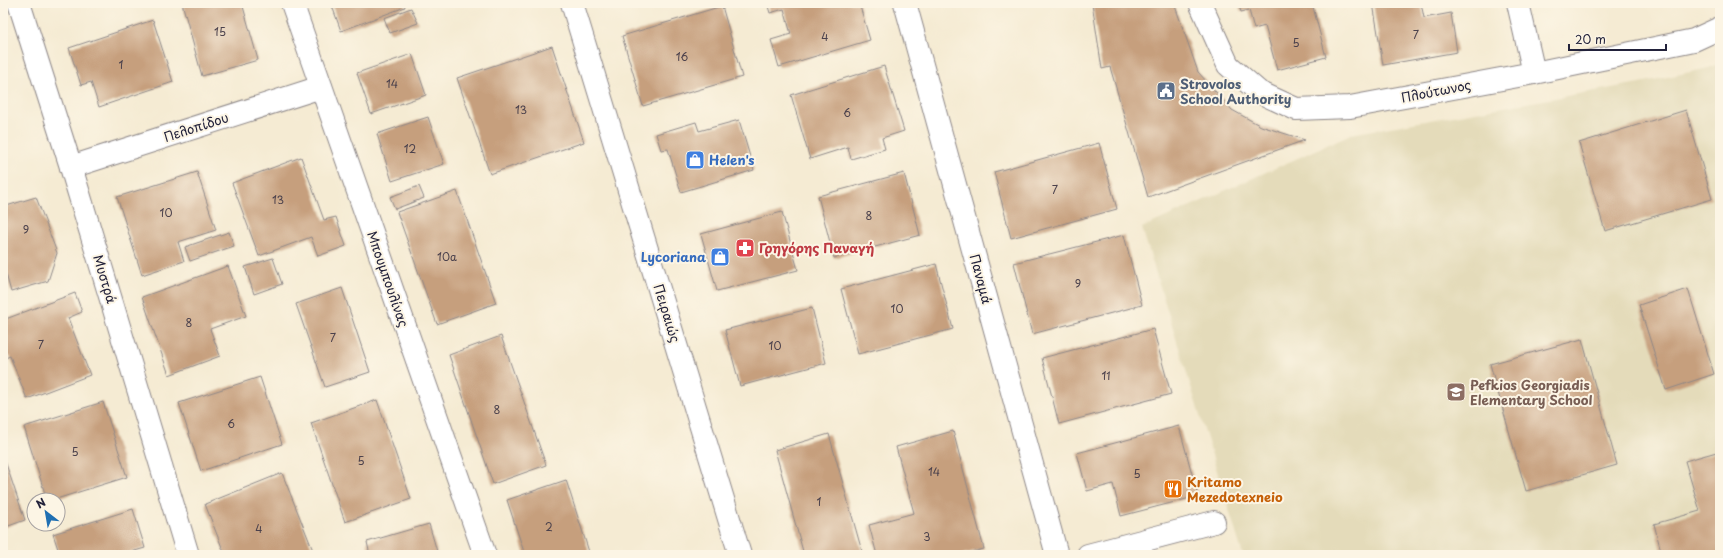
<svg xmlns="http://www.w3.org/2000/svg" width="1723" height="558" viewBox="0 0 1723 558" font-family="'Playpen Sans',sans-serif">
<rect width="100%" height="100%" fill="#fcf5e5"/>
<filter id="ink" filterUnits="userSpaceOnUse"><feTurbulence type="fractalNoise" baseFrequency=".025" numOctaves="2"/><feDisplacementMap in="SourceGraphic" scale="8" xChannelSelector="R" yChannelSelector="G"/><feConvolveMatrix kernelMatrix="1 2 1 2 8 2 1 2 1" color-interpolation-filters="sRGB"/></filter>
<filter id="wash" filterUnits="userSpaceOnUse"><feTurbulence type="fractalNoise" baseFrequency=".012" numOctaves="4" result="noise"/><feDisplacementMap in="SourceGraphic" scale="16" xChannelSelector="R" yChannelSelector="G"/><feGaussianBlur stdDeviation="0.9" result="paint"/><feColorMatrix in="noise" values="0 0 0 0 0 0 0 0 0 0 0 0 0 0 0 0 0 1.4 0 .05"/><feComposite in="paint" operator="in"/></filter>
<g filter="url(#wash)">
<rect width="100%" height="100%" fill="#f5ebd3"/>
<polygon fill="#e4dbba" points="1720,63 1720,555 1243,555 1142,228 1351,134 1640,83 1709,68"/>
<g id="blocks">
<g fill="#c69f7d">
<polygon points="182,3 242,3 258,60 202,76"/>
<polygon points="331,3 404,3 405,7 341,31"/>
<polygon points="767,3 859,3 870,40 779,67 771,40 791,34 784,9 770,13"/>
<polygon points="1092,3 1174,3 1198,72 1232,110 1261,126 1305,140 1148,197 1110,67 1102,69"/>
<polygon points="1238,3 1312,3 1326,57 1277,70 1265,26 1254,29 1249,10 1241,12"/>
<polygon points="1373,3 1421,3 1424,18 1451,13 1457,52 1383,65"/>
<polygon points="722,6 742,77 643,106 622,36"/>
<polygon points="411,8 418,23 390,33 384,18"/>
<polygon points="153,20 173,82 99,107 91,82 81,85 69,48"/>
<polygon points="552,46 584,142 490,174 457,78"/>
<polygon points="412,54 426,95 371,114 357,73"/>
<polygon points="884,66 904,131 882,138 885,149 851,159 848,147 810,159 791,95"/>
<polygon points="1686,110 1712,199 1605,231 1579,143"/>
<polygon points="428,117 444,164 392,181 377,134"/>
<polygon points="739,120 754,170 681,192 668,149 661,150 656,134 696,122 699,131"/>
<polygon points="1099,143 1117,209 1011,238 994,172"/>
<polygon points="301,157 324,220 336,217 346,246 318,256 311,237 259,256 232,183"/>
<polygon points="197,172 216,230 178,242 184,261 142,275 117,197"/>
<polygon points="904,173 920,235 834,258 818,196"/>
<polygon points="419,186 424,198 395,209 390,197"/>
<polygon points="457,191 496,303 437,324 397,212"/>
<polygon points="36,197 57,253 48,281 11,292 6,274 3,275 3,207"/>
<polygon points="782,212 798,270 717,291 701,234"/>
<polygon points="229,232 234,246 190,261 185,247"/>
<polygon points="1124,235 1142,305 1032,334 1014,263"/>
<polygon points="273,258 282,284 254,294 245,267"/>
<polygon points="936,264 953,329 858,354 841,289"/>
<polygon points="228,266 246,316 210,329 220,356 169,375 142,297"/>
<polygon points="342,288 370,372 325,387 296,304"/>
<polygon points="1688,289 1714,374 1666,390 1639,305"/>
<polygon points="75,293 82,312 68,318 90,375 27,399 10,356 3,359 3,334 4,333 3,320"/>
<polygon points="812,308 826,363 740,386 725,330"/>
<polygon points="1153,329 1171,394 1059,424 1042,358"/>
<polygon points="501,336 546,465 493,484 449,355"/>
<polygon points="1582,339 1617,465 1526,491 1490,364"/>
<polygon points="260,377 282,444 201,471 179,403"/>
<polygon points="377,400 411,499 345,522 311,423"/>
<polygon points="103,402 127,477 53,500 47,500 24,427"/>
<polygon points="1179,426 1198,496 1121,516 1113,484 1087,491 1077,453"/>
<polygon points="953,431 984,549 960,555 877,555 869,525 914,513 896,447"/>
<polygon points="829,434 863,555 804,555 775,450"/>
<polygon points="1720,451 1720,553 1714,555 1662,555 1654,524 1700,511 1685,461"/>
<polygon points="3,455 25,520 3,528"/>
<polygon points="282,473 314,553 310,555 225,555 205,504"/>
<polygon points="566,480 590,555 525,555 507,500"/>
<polygon points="133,509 145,548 121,555 60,555 53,534"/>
<polygon points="429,524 438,555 370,555 367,542"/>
</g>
</g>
</g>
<g filter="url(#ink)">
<use href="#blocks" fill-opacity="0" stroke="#8c8687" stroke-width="1"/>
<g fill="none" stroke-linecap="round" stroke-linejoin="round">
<defs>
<g id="minor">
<polyline points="19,3 71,167 188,555"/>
<polyline points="292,3 485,555"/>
<polyline points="905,3 1057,555"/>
<polyline points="1200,3 1228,65 1259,92 1296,109 1350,107 1534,73 1694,40 1720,28"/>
<polyline points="1518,3 1534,73"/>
<polyline points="71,167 321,87"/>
<polyline points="1088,555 1214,522"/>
</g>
<polyline id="tertiary" points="572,3 740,555"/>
</defs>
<use href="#minor" stroke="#8c8687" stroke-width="24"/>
<use href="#tertiary" stroke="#8c8687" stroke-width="24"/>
<use href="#minor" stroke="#fff" stroke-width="22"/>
<use href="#tertiary" stroke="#fff" stroke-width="22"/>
</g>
</g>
<defs>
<symbol id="civic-square" viewBox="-11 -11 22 22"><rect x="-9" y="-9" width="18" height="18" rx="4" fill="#5c6f8a" stroke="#fcf5e5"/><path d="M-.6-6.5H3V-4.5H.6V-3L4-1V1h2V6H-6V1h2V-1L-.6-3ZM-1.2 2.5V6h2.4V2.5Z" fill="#fff"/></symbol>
<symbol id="shop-square" viewBox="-11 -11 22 22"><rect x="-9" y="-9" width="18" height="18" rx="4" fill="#3f7fe0" stroke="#fcf5e5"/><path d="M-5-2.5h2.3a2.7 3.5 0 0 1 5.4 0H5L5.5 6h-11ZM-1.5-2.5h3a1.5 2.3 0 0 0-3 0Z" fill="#fff"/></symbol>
<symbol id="pharmacy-square" viewBox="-11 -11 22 22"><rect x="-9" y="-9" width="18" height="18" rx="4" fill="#e0444e" stroke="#fcf5e5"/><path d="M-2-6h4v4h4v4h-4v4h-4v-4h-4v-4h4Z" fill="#fff"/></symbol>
<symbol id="school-square" viewBox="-11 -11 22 22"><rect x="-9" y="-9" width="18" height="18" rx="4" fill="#8d6e63" stroke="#fcf5e5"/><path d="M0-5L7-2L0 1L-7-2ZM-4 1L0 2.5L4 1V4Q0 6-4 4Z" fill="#fff"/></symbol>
<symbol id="restaurant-square" viewBox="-11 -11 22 22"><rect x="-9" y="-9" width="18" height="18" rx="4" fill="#e8710a" stroke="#fcf5e5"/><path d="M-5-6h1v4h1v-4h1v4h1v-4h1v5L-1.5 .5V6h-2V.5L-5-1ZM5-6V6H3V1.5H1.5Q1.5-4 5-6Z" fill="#fff"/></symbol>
</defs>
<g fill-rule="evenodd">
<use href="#civic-square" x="1155" y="80" width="22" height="22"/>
<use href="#shop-square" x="684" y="149" width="22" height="22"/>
<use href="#pharmacy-square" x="734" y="237" width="22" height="22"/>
<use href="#shop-square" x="709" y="246" width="22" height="22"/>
<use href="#school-square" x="1445" y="381" width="22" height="22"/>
<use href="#restaurant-square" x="1162" y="478" width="22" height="22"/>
</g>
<g text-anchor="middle" stroke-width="4" stroke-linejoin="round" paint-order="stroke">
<g font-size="11" fill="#4b414c">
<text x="220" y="36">15</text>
<text x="1416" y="39">7</text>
<text x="825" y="41">4</text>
<text x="1296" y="47">5</text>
<text x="682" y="61">16</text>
<text x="121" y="69">1</text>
<text x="392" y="88">14</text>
<text x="521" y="114">13</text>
<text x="847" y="117">6</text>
<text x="410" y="153">12</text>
<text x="1055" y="194">7</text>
<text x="278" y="204">13</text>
<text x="166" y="217">10</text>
<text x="869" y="220">8</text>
<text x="26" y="234">9</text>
<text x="447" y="261">10a</text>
<text x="1078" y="288">9</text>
<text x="897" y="313">10</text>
<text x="189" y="327">8</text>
<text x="333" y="342">7</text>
<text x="41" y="349">7</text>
<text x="775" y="350">10</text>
<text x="1106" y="380">11</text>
<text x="497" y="414">8</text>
<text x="231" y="428">6</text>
<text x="75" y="456">5</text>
<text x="361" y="465">5</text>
<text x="934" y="476">14</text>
<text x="1137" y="478">5</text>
<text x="819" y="506">1</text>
<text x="549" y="531">2</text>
<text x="259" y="533">4</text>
<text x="927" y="541">3</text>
</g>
<g font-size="13" font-weight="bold" fill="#4e5e75" stroke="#fcf5e5" text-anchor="start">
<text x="1180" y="89">Strovolos<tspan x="1180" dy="15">School Authority</tspan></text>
</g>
<g font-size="13" fill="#22223b" stroke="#fcf5e5">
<text transform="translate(1436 91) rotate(-11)" y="5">Πλούτωνος</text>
<text transform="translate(196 127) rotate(-18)" y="5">Πελοπίδου</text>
<text transform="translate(105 279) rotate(73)" y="5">Μυστρά</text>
<text transform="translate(388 279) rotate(71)" y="5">Μπουμπουλίνας</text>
<text transform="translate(981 279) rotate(75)" y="5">Παναμά</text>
<text transform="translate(667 313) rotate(73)" y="5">Πειραιώς</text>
</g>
<g font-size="13" font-weight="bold" fill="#366cbe" stroke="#fcf5e5" text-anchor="start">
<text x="709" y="165">Helen's</text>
<text x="706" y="262" text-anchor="end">Lycoriana</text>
</g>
<g font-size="13" font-weight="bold" fill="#be3a42" stroke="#fcf5e5" text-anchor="start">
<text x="759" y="253">Γρηγόρης Παναγή</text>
</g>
<g font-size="13" font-weight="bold" fill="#785e54" stroke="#fcf5e5" text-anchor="start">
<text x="1470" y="390">Pefkios Georgiadis<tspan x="1470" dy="15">Elementary School</tspan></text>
</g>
<g font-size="13" font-weight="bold" fill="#c56008" stroke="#fcf5e5" text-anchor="start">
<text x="1187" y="487">Kritamo<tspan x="1187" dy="15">Mezedotexneio</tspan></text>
</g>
</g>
<rect width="1723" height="558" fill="none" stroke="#fcf5e5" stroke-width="16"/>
<g transform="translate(46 512) rotate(329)"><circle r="19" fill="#fcf5e5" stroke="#a5a1a1"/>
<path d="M0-3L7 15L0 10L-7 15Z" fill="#1f6fb2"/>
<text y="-6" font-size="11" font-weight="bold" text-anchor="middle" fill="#22223b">N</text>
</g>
<path d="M1569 44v6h97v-6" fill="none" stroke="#22223b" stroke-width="2"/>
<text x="1575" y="44" font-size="12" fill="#22223b" stroke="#fcf5e5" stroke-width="3" paint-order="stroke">20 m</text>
</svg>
